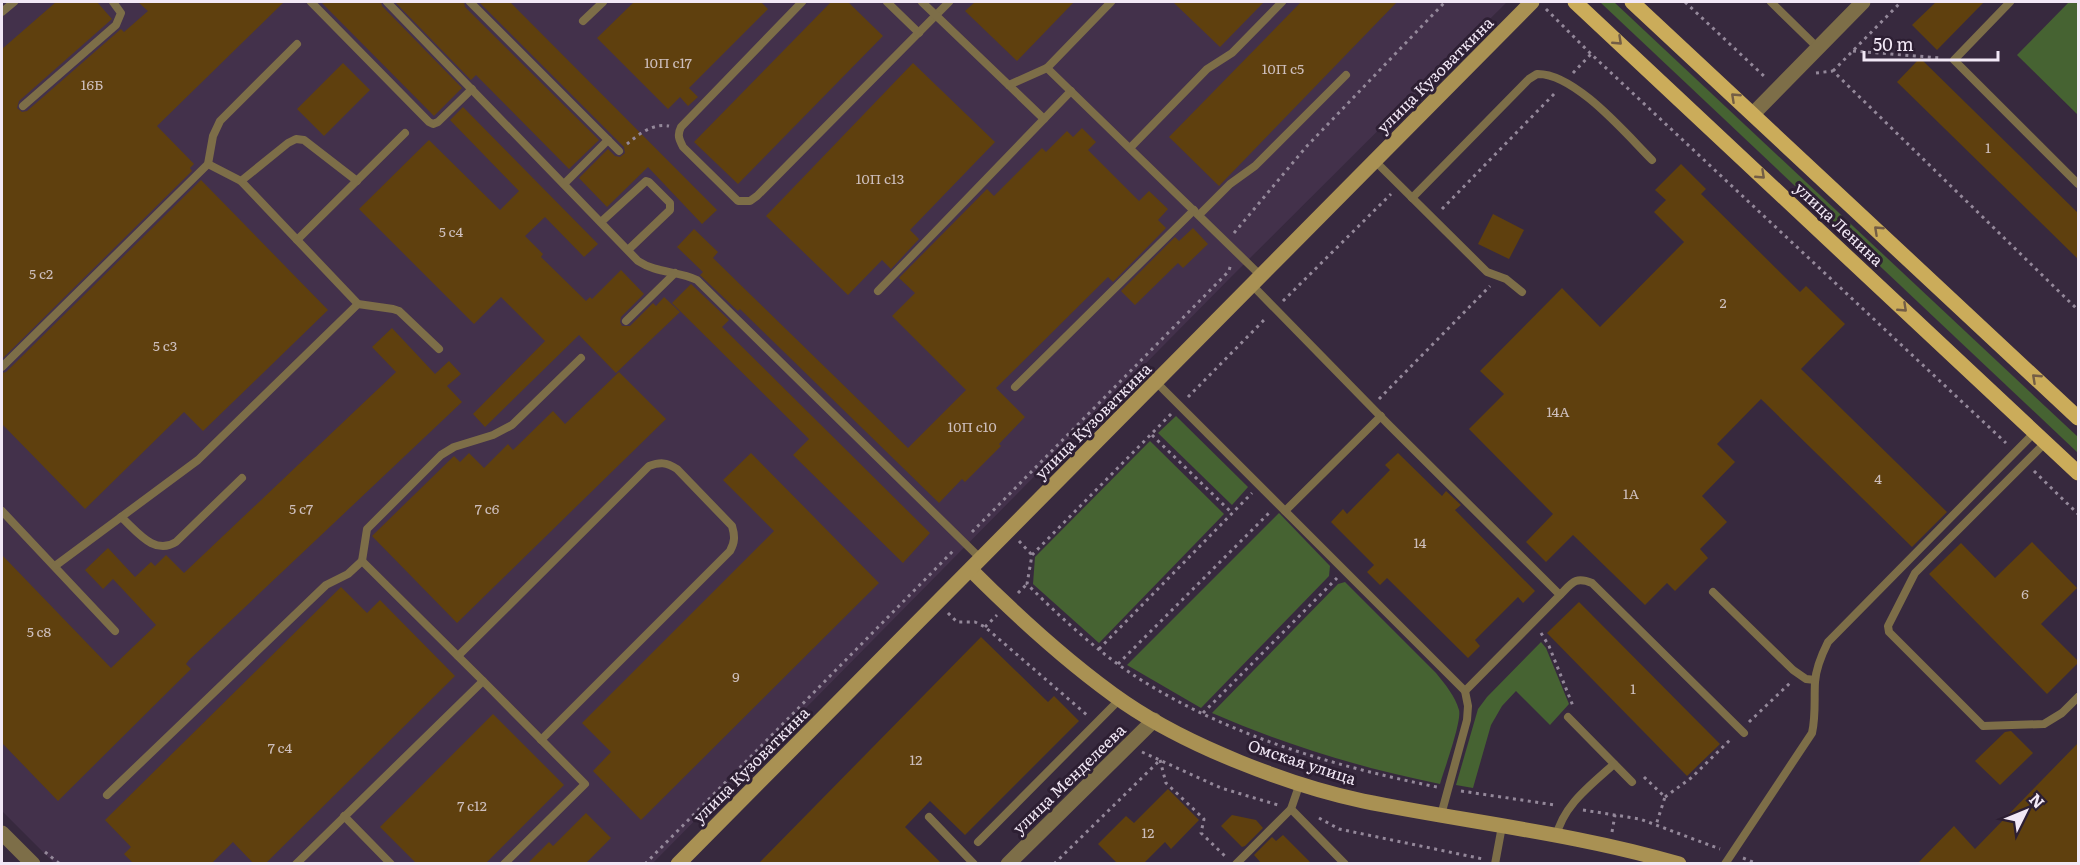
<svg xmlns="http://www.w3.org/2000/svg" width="2080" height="865" viewBox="0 0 2080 865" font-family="Literata,serif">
<rect width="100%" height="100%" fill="#37293e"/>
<polygon fill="#43314b" points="2,2 1507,2 1232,276 652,864 54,863 2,811"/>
<g fill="#466332">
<polygon points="1602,2 1614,2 2078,437 2078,453 1601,3"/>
<polygon points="2069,2 2078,2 2078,115 2017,55"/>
<polygon points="1176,416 1248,487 1232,505 1158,433"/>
<polygon points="1150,441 1224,514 1099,643 1033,584 1035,557"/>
<polygon points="1279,513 1330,566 1329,576 1201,708 1127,665"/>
<path d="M 1345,582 L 1436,673 C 1445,684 1455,696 1459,710 C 1462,721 1444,770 1440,784 C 1361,768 1286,745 1212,713 L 1338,584 Z"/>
<polygon points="1541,642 1546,648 1569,704 1550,725 1516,691 1502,706 1491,725 1473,788 1456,785 1478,709 1487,697"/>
</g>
<g fill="#5f400e">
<polygon points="56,2 97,2 112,19 19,101 17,108 22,112 27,111 121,29 124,32 148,11 138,2 284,2 157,126 194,164 190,168 192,171 2,359 2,49"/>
<polygon points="321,2 381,2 382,6 462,88 434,116"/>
<polygon points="395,2 464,2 465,7 599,140 569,169 476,75 471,80"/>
<polygon points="479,2 510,2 717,210 702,224 648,167 607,207 579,178 608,149 615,156 620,157 625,153 624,147"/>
<polygon points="634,2 761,2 768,9 689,88 698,97 688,106 680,97 668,109 597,38"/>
<polygon points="831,2 848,2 883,36 738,184 694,142"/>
<polygon points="975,2 1074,2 1017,61 965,11"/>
<polygon points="1173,2 1264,2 1220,47"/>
<polygon points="1301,2 1397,2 1219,186 1169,137"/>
<polygon points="1936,2 1984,2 1937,50 1912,25"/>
<polygon points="1920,58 2079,214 2079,260 1897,82"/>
<polygon points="343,63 370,90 324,136 297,109"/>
<polygon points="913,63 995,142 910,230 919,239 891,269 882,260 848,295 766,216"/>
<polygon points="463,107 598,244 584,257 545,217 525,236 543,254 541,257 586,301 590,297 592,299 621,270 644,294 621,317 620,322 622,326 630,326 653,303 656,306 664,297 680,312 616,373 579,335 485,427 473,414 545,341 501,297 474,324 359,209 429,140 500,210 519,191 450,120"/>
<polygon points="1082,128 1096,142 1088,150 1139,201 1149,191 1168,209 1158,220 1166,228 1113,282 1108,277 996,388 1025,417 999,444 1001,446 965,482 962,479 939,503 740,309 738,311 700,275 703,272 677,247 694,229 718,252 713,258 908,448 966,390 892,316 915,293 899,278 987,189 994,196 1042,148 1046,152 1067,131 1073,137"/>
<polygon points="1681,164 1706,189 1701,194 1800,292 1806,286 1845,324 1801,369 1947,512 1912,547 1761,399 1717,444 1735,462 1702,496 1727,522 1700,549 1708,558 1675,591 1667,583 1645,605 1573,535 1546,562 1526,542 1553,514 1469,429 1504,394 1480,371 1562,288 1600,327 1684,242 1654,212 1666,200 1655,190"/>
<polygon points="201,180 328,310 203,431 184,412 85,509 2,424 2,373 6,372"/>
<polygon points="1493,214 1524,230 1509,259 1478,244"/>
<polygon points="1193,228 1208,244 1183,268 1178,263 1135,305 1121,291 1175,237 1179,241"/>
<polygon points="691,284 729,320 722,327 930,533 903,563 793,455 809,439 672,303"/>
<polygon points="392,328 435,374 449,361 461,374 447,386 462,402 189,660 186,664 191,669 58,801 2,743 2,555 111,668 156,625 113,579 103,589 85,570 108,548 135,577 151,562 155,566 166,555 184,573 396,372 372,347"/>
<polygon points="619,372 666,419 457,623 372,536 454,456 460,462 469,453 484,468 508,444 513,450 553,411 565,424"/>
<polygon points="751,453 879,583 641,820 593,771 611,752 582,723 774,531 723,480"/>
<polygon points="1398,453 1442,496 1446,491 1461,505 1455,510 1535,591 1523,603 1518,597 1475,640 1480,646 1468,658 1387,578 1380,585 1367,572 1374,565 1331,522 1343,509 1347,514 1390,470 1385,465"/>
<polygon points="2032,542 2077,588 2041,624 2079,662 2047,694 1929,574 1961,543 1995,578"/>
<polygon points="341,587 367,613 380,600 455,676 265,864 254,864 233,842 211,864 134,864 124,854 131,847 105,820"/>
<polygon points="1579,602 1720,744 1687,776 1547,633"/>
<polygon points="981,637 1048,702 1054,696 1079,721 965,835 930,801 905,827 942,864 758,864"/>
<polygon points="493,714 564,785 485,864 417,864 380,827"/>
<polygon points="2011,731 2033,753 2000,785 1975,761 2005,732"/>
<polygon points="2079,742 2079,864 1917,864 1954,826 1975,849"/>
<polygon points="1168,789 1199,820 1171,849 1165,842 1143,864 1118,864 1098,844 1126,816 1134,823"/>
<polygon points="586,813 611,838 585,864 527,864 549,842 553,846"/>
<polygon points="1232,815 1256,820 1263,828 1245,846 1242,847 1221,826"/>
<polygon points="1283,835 1312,864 1262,864 1254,855 1272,837 1276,841"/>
</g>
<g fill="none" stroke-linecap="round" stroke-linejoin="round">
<g stroke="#94889a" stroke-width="3" stroke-dasharray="3 4.5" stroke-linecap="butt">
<polyline points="1685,2 1765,77 1767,77"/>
<polyline points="1546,9 1591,54 2006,443"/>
<polyline points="1853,51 1941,58"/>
<polyline points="1833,71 1901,2"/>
<polyline points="1573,73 1591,54"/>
<polyline points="1816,73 1833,71 2078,310"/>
<path d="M 627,144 C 639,134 653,123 669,126"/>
<polyline points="1442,209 1557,91"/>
<polyline points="1234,233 1306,147 1445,2"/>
<polyline points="1283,301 1391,194"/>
<polyline points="1188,397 1266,318"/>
<polyline points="1379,399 1490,286"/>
<path d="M 1171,414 L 1032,555 L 1027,584 C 1060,617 1099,653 1138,678 C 1229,736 1333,766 1437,787"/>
<polyline points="1152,435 1232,513"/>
<polyline points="2034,471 2078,514"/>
<polyline points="972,532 1229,271 1231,263"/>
<polyline points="1019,541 1032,555"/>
<polyline points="1018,593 1027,584"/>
<polyline points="948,613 957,622 975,622 985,627 1087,715"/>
<polyline points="985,627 997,615"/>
<polyline points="1541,633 1549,646 1573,706"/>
<polyline points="1099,649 1252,493"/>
<polyline points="1118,664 1270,512"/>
<polyline points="1203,713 1337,578"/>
<polyline points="1749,722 1790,683"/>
<polyline points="1142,752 1221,788 1278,805"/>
<polyline points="1160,760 1166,783 1204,819 1201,833 1226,857"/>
<polyline points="1644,777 1665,797 1656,825"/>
<polyline points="1461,791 1555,805"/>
<polyline points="1665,797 1691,778 1731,739"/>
<polyline points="1583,810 1640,819 1720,849"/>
<polyline points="1319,818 1339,829 1483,859"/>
<polyline points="1612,832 1615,815"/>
<polyline points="45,852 60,864"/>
<polyline points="1743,858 1758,864"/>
<polyline points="645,864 955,549"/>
<polyline points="1054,864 1160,760"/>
</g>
<g stroke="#7d6e48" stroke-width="8">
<polyline points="311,2 429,122 433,124 438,122 472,89"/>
<path d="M 387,2 L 638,261 C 656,273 678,271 697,280 L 981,559"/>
<polyline points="470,2 619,151"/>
<path d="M 802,2 L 681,127 C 677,135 679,139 683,147 L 738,201 L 750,201 L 757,196 L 949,2"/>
<polyline points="887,2 919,33"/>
<polyline points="922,2 1044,119"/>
<polyline points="1111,2 1047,68 1261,276"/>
<polyline points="1771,2 1818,48"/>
<polyline points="2010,2 1954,60 2078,184"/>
<polyline points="2,12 14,2"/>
<polyline points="583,21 603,2"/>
<polyline points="1009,85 1047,68"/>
<polyline points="23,106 116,25 121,13 113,2"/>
<polyline points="1130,148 1207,69 1232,53 1282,2"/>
<polyline points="1375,161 1487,272 1506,279 1522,292"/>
<polyline points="208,164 241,181 358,304 393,309 399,311 439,349"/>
<polyline points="241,181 288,143 296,139 304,140 357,181"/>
<polyline points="564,184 608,140"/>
<path d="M 1412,198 L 1529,79 L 1537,74 C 1575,73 1626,134 1652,160"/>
<polyline points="1199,215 1230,184 1255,166 1346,75"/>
<polyline points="601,222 646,181 649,182 670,203 670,210 628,250"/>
<polyline points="297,240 405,133"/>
<polyline points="1252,285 1388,424 1560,595 1465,691"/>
<polyline points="878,291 1071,91"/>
<polyline points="626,321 675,273"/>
<polyline points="2,367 208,164 213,136 220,121 297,44"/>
<polyline points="1156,382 1465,691 1468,706 1467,720 1441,815"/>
<polyline points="1015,387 1194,210"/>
<polyline points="2046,442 1915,573 1888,626 1889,632 1983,726 2044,724 2062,713 2078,697"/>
<polyline points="2,511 115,631"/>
<polyline points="1285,511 1381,416"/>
<path d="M 121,517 C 137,531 154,556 176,542 L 242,478"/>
<polyline points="362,561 367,529 441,455 454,447 493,435 512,425 581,358"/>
<polyline points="55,566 198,460 358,304"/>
<polyline points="1713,592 1793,670 1806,679 1815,680"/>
<path d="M 1560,595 C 1572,583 1575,576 1592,583 L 1744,733"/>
<path d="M 458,656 L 649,466 C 660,462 666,462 677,469 L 732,526 C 735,536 735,542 730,551 L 541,740"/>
<polyline points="1568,717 1632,782"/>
<polyline points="1300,783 1291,809 1345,864"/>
<polyline points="107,795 326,585 348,574 362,561 483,681"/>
<polyline points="344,816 391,864"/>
<polyline points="929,817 974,864"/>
<path d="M 1556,837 C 1563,805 1591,785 1614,764"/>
<polyline points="978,842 1120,699"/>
<polyline points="296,864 483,681 585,784 504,864"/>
<polyline points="1236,864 1291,809"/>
<polyline points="1495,864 1502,826"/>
<path d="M 1725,864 L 1812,733 C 1816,716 1814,699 1815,682 C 1816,667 1822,654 1828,642 L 2035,432"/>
</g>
<g stroke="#7d6e48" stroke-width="15">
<polyline points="1753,114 1863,2"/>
<polyline points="2,833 33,864"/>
<polyline points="1008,864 1154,720"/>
</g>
<g stroke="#a99153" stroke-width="15">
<path d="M 971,570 C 1019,618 1069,664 1125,703 C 1188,746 1288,785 1363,801 C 1467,822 1578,834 1679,864"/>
<polyline points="678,864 1532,2"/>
</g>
<g stroke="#cbac5a" stroke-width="15">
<polyline points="1575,2 2078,473"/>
<polyline points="1632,2 2078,418"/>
</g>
</g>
<defs><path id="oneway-chevron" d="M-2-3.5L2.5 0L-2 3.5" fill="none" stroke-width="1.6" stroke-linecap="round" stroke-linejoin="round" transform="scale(1.5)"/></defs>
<g stroke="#745e45">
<use href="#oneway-chevron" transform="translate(1618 41) rotate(43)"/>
<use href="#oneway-chevron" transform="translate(1735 97) rotate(-137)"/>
<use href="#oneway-chevron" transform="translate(1761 175) rotate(43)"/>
<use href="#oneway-chevron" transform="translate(1878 230) rotate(-137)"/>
<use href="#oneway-chevron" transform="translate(1903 308) rotate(43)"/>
<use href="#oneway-chevron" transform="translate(2036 378) rotate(-137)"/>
</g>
<g text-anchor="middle" stroke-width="6" stroke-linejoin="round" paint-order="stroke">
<g font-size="14" fill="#cdbebc">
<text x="668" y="68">10П с17</text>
<text x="1283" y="74">10П с5</text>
<text x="92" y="90">16Б</text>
<text x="1988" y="153">1</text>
<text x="880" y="184">10П с13</text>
<text x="451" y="237">5 с4</text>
<text x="41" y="279">5 с2</text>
<text x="1723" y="308">2</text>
<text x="165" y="351">5 с3</text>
<text x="1558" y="417">14А</text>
<text x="972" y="432">10П с10</text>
<text x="1878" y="484">4</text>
<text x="1631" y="499">1А</text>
<text x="301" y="514">5 с7</text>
<text x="487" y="514">7 с6</text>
<text x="1420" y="548">14</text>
<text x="2025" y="599">6</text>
<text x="39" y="637">5 с8</text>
<text x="736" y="682">9</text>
<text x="1633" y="694">1</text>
<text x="280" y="753">7 с4</text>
<text x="916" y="765">12</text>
<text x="472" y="811">7 с12</text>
<text x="1148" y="838">12</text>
</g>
<g font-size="16" fill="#f2e8f6" stroke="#2d1f33">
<text transform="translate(1435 75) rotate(-45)" y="6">улица Кузоваткина</text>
<text transform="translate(1839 224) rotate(43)" y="6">улица Ленина</text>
<text transform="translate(1093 421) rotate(-45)" y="6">улица Кузоваткина</text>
<text transform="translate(1302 762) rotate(18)" y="6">Омская улица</text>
<text transform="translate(751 765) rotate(-45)" y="6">улица Кузоваткина</text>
<text transform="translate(1069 779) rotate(-44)" y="6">улица Менделеева</text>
</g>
</g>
<rect width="2080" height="865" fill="none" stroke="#f2e8f6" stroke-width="6"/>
<g transform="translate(2026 811) rotate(47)" stroke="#2d1f33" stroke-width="4.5" paint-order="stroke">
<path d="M0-4.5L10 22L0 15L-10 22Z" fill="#f2e8f6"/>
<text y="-9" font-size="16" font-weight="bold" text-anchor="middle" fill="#f2e8f6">N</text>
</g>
<path d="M1864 51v9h134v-9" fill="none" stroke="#f2e8f6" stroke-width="3"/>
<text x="1873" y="51" font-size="18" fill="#f2e8f6" stroke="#2d1f33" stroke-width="4.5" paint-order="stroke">50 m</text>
</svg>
